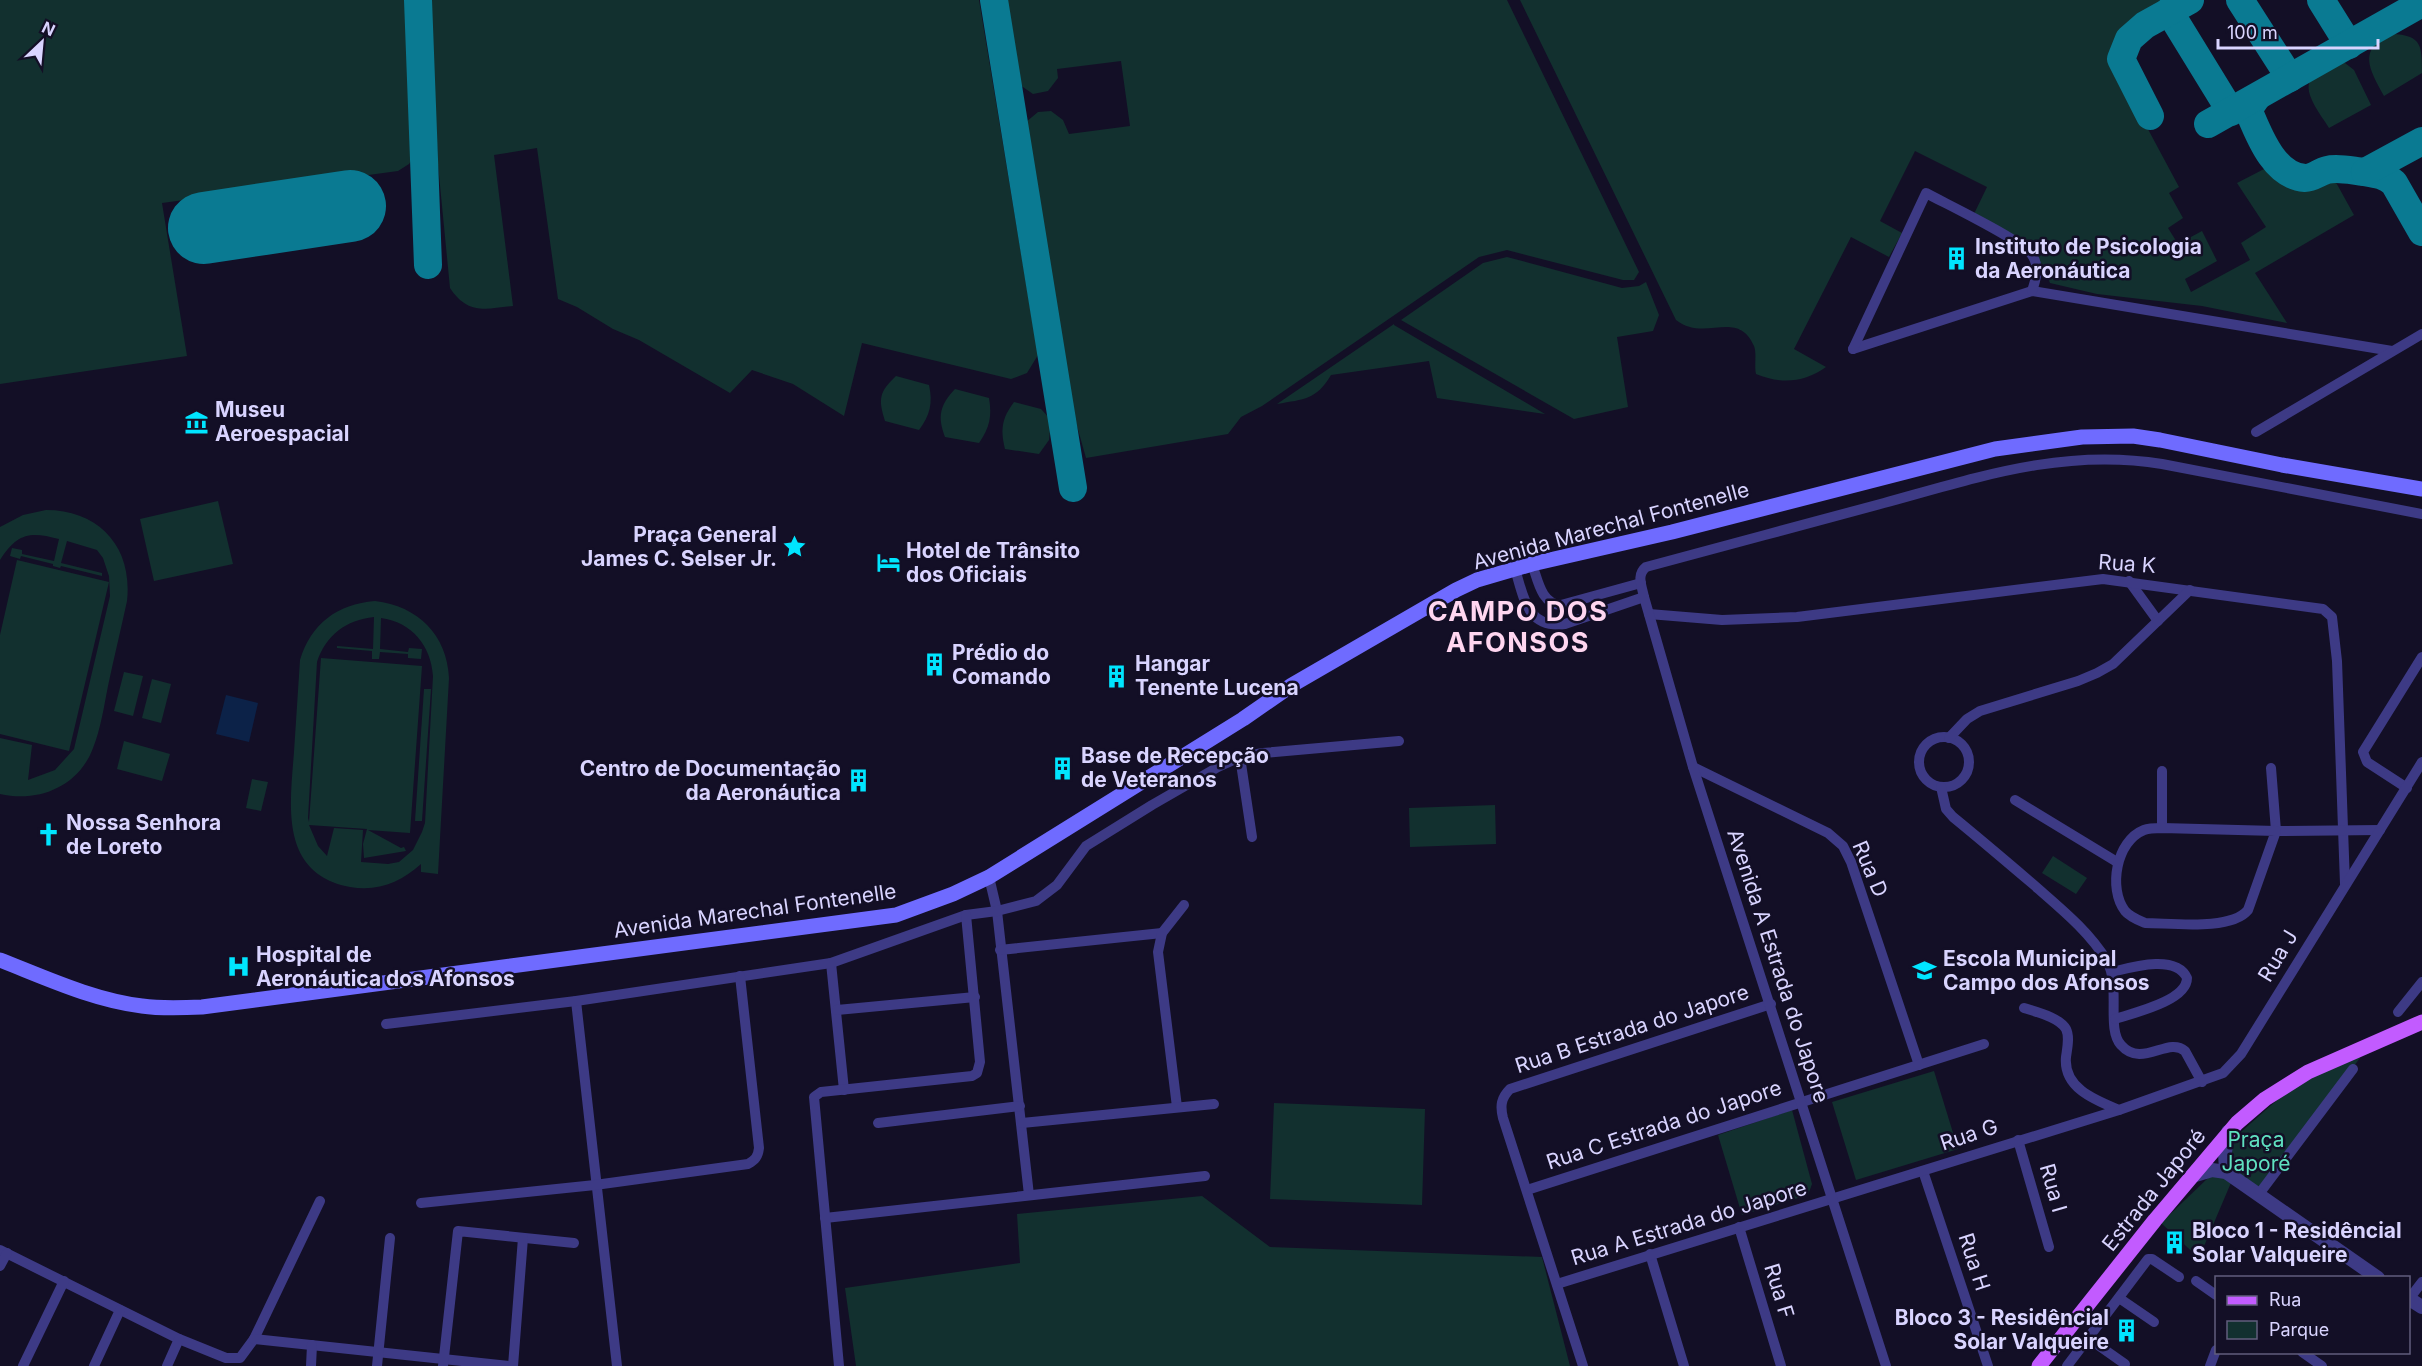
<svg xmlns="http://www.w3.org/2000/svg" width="2422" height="1366" viewBox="0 0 2422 1366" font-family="Inter,sans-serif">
<rect width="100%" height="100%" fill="#130f26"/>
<g fill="#12302f" fill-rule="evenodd">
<polygon points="0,0 406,0 415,155 409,164 398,171 162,203 187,356 0,384"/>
<path d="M 430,0 L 979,0 L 1038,355 L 1027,373 L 1011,379 L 862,343 L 844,416 L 793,384 L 752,370 L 730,393 L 639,340 L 613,329 L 577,307 L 558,299 L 537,148 L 494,155 L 513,306 C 485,309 468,315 450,288 L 438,165 Z"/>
<polygon points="1007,0 1507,0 1639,272 1634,280 1623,280 1507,250 1479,257 1262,406 1241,417 1228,434 1086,458 1068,394 1026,122 1038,112 1051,111 1063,120 1069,134 1130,126 1121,61 1057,69 1058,78 1048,91 1033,94 1020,85"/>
<path d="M 1520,0 L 2175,0 L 2131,25 L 2118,40 L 2114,56 L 2120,77 L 2179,187 L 2169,193 L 2183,218 L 2168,228 L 2178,244 L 2202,231 L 2217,261 L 2185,279 L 2191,292 L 2250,260 L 2241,243 L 2266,227 L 2237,183 L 2266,168 C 2291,188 2304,195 2333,177 L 2354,215 L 2255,273 L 2287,323 L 2202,306 L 2097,294 L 2050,283 L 2045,271 L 2042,271 L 2036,252 L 2031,246 L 1973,216 L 1987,187 L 1915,151 L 1880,221 L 1902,233 L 1889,257 L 1851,237 L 1794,349 L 1826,367 C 1804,383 1780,384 1756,374 C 1754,366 1757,353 1754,346 C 1737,308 1705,343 1676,320 Z"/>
<path d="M 2392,34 C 2422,35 2422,46 2422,73 L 2384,96 C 2370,70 2356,49 2392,34 Z"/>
<path d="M 2338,63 L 2345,63 L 2354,70 L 2371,105 L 2329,128 C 2322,116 2299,89 2313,77 C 2319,71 2330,67 2338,63 Z"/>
<polygon points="1507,257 1622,288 1639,286 1646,282 1659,315 1653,331 1617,337 1628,407 1574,419 1401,320 1483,263"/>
<path d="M 1394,324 L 1394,325 L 1545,414 L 1437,398 L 1429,361 L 1331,375 C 1316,400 1305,399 1277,404 Z"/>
<path d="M 896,376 L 929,385 C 933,403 930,415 919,430 L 885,421 C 878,399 879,392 896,376 Z"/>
<path d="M 955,389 L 989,398 C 992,416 990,427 979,443 L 945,437 C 937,416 940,405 955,389 Z"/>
<path d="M 1014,402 L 1041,409 L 1051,420 L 1049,440 L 1039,454 L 1005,449 C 1000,429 1002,418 1014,402 Z"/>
<polygon points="218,501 233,564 154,581 140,519"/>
<path d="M 46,510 C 99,510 133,547 127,601 C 121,629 114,657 108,686 C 104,706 101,728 93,748 C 79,786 39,803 0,794 L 0,738 L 32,745 L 28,780 L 55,770 L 74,749 L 110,596 L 109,576 L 103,558 L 97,550 L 67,541 L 61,563 L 102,573 L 102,576 L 61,566 L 60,568 L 53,566 L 53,564 L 21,556 L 20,559 L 10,556 L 12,548 L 22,550 L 22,554 L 54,561 L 59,539 C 30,531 17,533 0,560 L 0,527 L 23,515 Z"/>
<polygon points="17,560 109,582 69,751 0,734 0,635"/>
<path d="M 375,601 C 418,606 447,635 449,678 L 438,874 L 421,872 L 421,864 C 401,882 378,892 350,887 C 279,873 290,805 294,752 C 296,721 298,691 300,660 C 311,624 337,604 375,601 ZM 374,617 L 373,649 L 337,646 L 337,648 L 372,651 L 372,659 L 379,659 L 380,652 L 408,654 L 408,658 L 421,659 L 422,649 L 409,648 L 408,652 L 380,649 L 381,618 C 412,622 431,646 433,676 L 425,823 L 422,832 L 413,850 L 399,862 L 388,864 L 361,862 L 363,830 L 334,828 L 327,856 L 318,846 L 309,825 L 367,829 L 363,844 L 364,858 L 406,851 L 404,847 L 401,848 L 368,830 L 410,833 L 422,666 L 321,658 L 309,822 L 308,818 L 317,662 C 326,635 346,620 374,617 Z"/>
<polygon points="124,672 143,676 133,716 114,711"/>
<polygon points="152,679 171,684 161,723 142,718"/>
<polygon points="424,689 431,689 422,821 415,821"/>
<polygon points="124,741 170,754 162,781 117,769"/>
<polygon points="252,779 268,782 261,811 246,808"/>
<polygon points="1495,805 1496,844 1410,847 1409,808"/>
<polygon points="2053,856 2087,878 2076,894 2042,873"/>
<polygon points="2363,1054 2258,1193 2233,1178 2199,1258 2161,1223 2208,1178 2225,1172 2232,1140 2269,1107 2310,1073"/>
<polygon points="1934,1071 1958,1149 1856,1180 1832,1102"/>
<polygon points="1274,1103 1425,1109 1422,1205 1270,1199"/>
<polygon points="1792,1110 1812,1184 1808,1195 1742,1215 1718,1135"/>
<polygon points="1202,1196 1270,1247 1542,1257 1570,1366 856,1366 845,1288 1020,1263 1017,1214"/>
</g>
<polygon fill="#0c2248" points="226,695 258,703 249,742 216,734"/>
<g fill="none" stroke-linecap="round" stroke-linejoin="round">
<g stroke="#0a7a92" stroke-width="28">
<polyline points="418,0 428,265"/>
<polyline points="994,0 1073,488"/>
<polyline points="2240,0 2290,78"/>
<polyline points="2321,0 2349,45"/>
<polyline points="2169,11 2231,112"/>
<path d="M 2257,97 L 2250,107 L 2250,114 C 2260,138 2275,176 2305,178 C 2313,178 2319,172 2327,170 C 2338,167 2353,171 2364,172 C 2376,174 2385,175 2394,183 L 2422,232"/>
<polyline points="2150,116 2121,59 2129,39 2145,25 2190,0"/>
<polyline points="2208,124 2422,3"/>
<polyline points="2365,172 2422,141"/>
</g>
<polyline stroke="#0a7a92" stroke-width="72" points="204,228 350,206"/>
<g stroke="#3d3a85" stroke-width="10">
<polyline points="1853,349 2032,291 2392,351"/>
<path d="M 1853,349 L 1926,193 C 1946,204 2022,240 2032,255 C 2040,267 2036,279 2032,291"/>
<polyline points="2256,432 2422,334"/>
<path d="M 1532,564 C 1538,580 1541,604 1561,605 L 1641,583"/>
<path d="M 1515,569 C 1524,598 1527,629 1565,624 L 1644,597"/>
<polyline points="2129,581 2158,621"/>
<polyline points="1649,614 1722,620 1797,617 2103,579 2323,609 2332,617 2337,661 2345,884"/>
<circle cx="1944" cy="762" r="25"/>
<polyline points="1949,738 1967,719 1980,711 2078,681 2097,673 2113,664 2190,590"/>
<polyline points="1240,757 1252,837"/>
<polyline points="1693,767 1828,833 1843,846 1851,862 1919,1065"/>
<polyline points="2271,768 2276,831 2380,830"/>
<polyline points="2162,771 2162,828"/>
<path d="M 1941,787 L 1946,809 L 1953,817 C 1980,839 2007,862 2034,885 C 2060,908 2089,931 2107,961 C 2121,986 2106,1029 2121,1045 C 2142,1069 2168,1036 2185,1051 L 2202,1082"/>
<polyline points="2407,788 2367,762 2363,752 2422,657"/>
<polyline points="2015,800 2117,862"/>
<path d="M 2162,828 L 2276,831 L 2248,910 C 2231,931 2171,923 2145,923 C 2138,920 2130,917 2125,911 C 2108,889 2116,841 2144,830 C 2149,828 2156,828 2162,828 Z"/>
<polyline points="989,877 997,911 1029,1195"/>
<polyline points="1000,950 1162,933"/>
<polyline points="831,963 844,1090"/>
<path d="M 2112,972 C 2132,967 2176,954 2187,978 C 2187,1001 2133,1013 2115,1019"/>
<polyline points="576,1001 617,1366"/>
<path d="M 2024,1008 C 2036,1012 2059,1017 2066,1029 C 2070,1037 2067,1049 2066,1057 C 2063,1088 2095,1100 2119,1110"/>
<polyline points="837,1010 975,997"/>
<polyline points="2398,1012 2422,982"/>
<polyline points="386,1024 576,1001 831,963 966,915 997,911 1036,901 1057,885 1086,846 1152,805 1218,767 1240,757 1263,753 1399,741"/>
<polyline points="1177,1107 1158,952 1162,933 1184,905"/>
<polyline points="878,1123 1020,1106"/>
<polyline points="1022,1123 1214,1104"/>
<polyline points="2018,1140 2049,1247"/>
<polyline points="1923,1171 1988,1366"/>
<polyline points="1527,1190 1984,1044"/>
<polyline points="2259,1194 2353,1069"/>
<path d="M 421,1203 L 595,1185 L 748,1164 C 755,1160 758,1157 759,1148 L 740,976"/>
<polyline points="825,1218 1205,1176"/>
<polyline points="1739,1227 1781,1366"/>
<polyline points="0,1250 179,1339 226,1358 240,1358 254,1339 320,1201"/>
<polyline points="1650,1254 1684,1366"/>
<polyline points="0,1266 7,1253"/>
<polyline points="2196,1281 2216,1295"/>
<polyline points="1557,1284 2119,1110 2223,1073 2241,1054 2422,762"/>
<polyline points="2119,1298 2154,1322"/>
<polyline points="2409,1299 2422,1282"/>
<polyline points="2088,1338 2125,1364"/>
<polyline points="254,1339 509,1366"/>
<polyline points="2302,1352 2322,1366"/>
<polyline points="23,1366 64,1281"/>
<polyline points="94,1366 120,1310"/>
<polyline points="167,1366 179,1339"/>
<polyline points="311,1366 312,1345"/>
<polyline points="377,1366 390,1238"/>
<polyline points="443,1366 458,1231 574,1243"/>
<polyline points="513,1366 523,1238"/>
<polyline points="839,1366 814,1097 821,1092 972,1076 977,1073 980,1062 966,915"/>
<path d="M 1583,1366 L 1503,1118 C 1500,1106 1501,1098 1510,1089 L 1771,1004"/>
<path d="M 1886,1366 L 1693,767 L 1644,597 C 1642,586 1636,575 1646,567 C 1725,546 1805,524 1884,503 C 1979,477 2063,448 2162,464 L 2422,514"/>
<polyline points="2067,1366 2148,1259 2152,1259 2179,1277"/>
<polyline points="2210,1366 2216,1350"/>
</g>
<g stroke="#3d3a85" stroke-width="14">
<polyline points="2226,1172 2225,1152 2228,1132"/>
<polyline points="2192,1176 2212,1170 2226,1172 2378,1278"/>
<polyline points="2408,1298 2422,1307"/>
</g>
<path stroke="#6f6bff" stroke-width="15" d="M 0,960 C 46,978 93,1000 142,1006 C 162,1009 182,1008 202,1007 L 896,915 L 953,894 L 989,877 L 1243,719 L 1292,685 L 1456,590 L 1477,580 L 1532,564 L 1672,532 L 1995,449 L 2082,437 L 2133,436 L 2160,440 L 2282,465 L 2422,489"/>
<polyline stroke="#c25bff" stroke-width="15" points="2039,1366 2155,1220 2237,1123 2265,1099 2308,1072 2422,1022"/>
</g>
<defs>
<symbol id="building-bare" viewBox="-9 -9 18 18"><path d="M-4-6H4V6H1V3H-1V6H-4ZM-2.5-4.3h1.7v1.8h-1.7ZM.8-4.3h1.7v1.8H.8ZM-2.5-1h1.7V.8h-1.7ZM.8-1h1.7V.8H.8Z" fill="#00e5ff" stroke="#130f26" stroke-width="2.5" paint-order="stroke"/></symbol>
<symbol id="museum-bare" viewBox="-9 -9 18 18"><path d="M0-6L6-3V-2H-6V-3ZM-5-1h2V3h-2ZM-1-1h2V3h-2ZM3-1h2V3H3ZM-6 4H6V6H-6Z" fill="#00e5ff" stroke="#130f26" stroke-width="2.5" paint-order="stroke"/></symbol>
<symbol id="sight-bare" viewBox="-9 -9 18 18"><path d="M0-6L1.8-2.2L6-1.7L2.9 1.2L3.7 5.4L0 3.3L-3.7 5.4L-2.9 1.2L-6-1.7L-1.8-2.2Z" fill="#00e5ff" stroke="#130f26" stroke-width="2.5" paint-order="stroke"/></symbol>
<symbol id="hotel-bare" viewBox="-9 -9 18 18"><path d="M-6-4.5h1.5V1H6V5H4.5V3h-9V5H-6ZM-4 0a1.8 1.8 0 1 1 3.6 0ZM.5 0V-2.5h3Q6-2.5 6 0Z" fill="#00e5ff" stroke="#130f26" stroke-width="2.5" paint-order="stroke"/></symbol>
<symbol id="church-bare" viewBox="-9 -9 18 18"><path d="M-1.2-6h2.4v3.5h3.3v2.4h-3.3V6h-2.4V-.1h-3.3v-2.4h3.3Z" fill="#00e5ff" stroke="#130f26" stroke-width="2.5" paint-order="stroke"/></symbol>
<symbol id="hospital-bare" viewBox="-9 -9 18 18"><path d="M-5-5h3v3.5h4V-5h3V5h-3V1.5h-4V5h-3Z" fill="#00e5ff" stroke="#130f26" stroke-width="2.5" paint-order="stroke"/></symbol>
<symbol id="school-bare" viewBox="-9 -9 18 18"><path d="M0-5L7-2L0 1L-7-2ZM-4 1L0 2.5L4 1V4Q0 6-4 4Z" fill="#00e5ff" stroke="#130f26" stroke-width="2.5" paint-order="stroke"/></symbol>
</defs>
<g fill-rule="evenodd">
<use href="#building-bare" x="1940" y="242" width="33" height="33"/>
<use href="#museum-bare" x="180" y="406" width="33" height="33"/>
<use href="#sight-bare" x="778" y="530" width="33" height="33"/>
<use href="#hotel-bare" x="872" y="546" width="33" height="33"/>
<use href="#building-bare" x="918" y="648" width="33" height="33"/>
<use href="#building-bare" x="1100" y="660" width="33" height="33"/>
<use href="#building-bare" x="1046" y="752" width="33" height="33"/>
<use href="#building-bare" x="842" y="764" width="33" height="33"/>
<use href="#church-bare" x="32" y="818" width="33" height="33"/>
<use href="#hospital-bare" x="222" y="950" width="33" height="33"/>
<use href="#school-bare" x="1908" y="954" width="33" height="33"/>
<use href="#building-bare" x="2158" y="1226" width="33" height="33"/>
<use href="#building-bare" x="2110" y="1314" width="33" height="33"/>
</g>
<g text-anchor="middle" stroke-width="5" stroke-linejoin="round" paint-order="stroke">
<g font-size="21" font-weight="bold" fill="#d9d4ff" stroke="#130f26" text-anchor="start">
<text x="1975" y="254">Instituto de Psicologia<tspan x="1975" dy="24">da Aeronáutica</tspan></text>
<text x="215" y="417">Museu<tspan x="215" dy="24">Aeroespacial</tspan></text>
<text x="777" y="542" text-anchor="end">Praça General<tspan x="777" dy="24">James C. Selser Jr.</tspan></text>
<text x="906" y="558">Hotel de Trânsito<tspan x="906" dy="24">dos Oficiais</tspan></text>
<text x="952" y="660">Prédio do<tspan x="952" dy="24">Comando</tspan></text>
<text x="1135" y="671">Hangar<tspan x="1135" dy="24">Tenente Lucena</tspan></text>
<text x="1081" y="763">Base de Recepção<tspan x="1081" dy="24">de Veteranos</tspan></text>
<text x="841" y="776" text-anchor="end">Centro de Documentação<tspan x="841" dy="24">da Aeronáutica</tspan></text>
<text x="66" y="830">Nossa Senhora<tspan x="66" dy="24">de Loreto</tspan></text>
<text x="256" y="962">Hospital de<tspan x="256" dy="24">Aeronáutica dos Afonsos</tspan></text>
<text x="1943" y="966">Escola Municipal<tspan x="1943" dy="24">Campo dos Afonsos</tspan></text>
<text x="2192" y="1238">Bloco 1 - Residêncial<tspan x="2192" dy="24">Solar Valqueire</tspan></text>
<text x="2109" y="1325" text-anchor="end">Bloco 3 - Residêncial<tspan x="2109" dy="24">Solar Valqueire</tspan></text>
</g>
<g font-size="21" fill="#d9d4ff" stroke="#130f26">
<text transform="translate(1611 526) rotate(-15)" y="7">Avenida Marechal Fontenelle</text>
<text transform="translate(2127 564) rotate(4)" y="7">Rua K</text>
<text transform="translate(1870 869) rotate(67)" y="7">Rua D</text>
<text transform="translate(755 911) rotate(-8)" y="7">Avenida Marechal Fontenelle</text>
<text transform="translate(2278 956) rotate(-59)" y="7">Rua J</text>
<text transform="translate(1778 966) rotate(72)" y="7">Avenida A Estrada do Japore</text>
<text transform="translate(1632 1029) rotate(-18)" y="7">Rua B Estrada do Japore</text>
<text transform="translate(1664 1125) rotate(-18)" y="7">Rua C Estrada do Japore</text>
<text transform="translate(1969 1135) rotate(-18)" y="7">Rua G</text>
<text transform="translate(2053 1188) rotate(74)" y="7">Rua I</text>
<text transform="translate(2154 1190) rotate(-51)" y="7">Estrada Japoré</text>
<text transform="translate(1689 1223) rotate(-17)" y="7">Rua A Estrada do Japore</text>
<text transform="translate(1974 1262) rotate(72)" y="7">Rua H</text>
<text transform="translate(1779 1291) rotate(73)" y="7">Rua F</text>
</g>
<g font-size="21" fill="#5fe0c0" stroke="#130f26">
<text x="2256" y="1147">Praça<tspan x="2256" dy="24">Japoré</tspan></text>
</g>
<g font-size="27" font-weight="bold" letter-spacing="1.5" fill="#ffd6f0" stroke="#130f26">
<text x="1518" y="621">CAMPO DOS<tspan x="1518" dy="31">AFONSOS</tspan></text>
</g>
</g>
<rect x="2215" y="1276" width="195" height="78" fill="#130f26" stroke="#625e7d" stroke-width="1.5"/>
<rect x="2227" y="1296" width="30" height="9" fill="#c25bff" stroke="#625e7d" stroke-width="1.5"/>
<text x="2269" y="1306" font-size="18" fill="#d9d4ff">Rua</text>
<rect x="2227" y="1321" width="30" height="18" fill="#12302f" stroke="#625e7d" stroke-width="1.5"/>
<text x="2269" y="1336" font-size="18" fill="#d9d4ff">Parque</text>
<g transform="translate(42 42) rotate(26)" stroke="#130f26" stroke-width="4.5" paint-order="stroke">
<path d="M0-4.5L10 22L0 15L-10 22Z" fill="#d9d4ff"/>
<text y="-9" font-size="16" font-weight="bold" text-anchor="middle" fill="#d9d4ff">N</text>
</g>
<path d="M2218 39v9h160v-9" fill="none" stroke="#d9d4ff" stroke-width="3"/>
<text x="2227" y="39" font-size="18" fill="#d9d4ff" stroke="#130f26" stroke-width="4.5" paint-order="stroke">100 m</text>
</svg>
